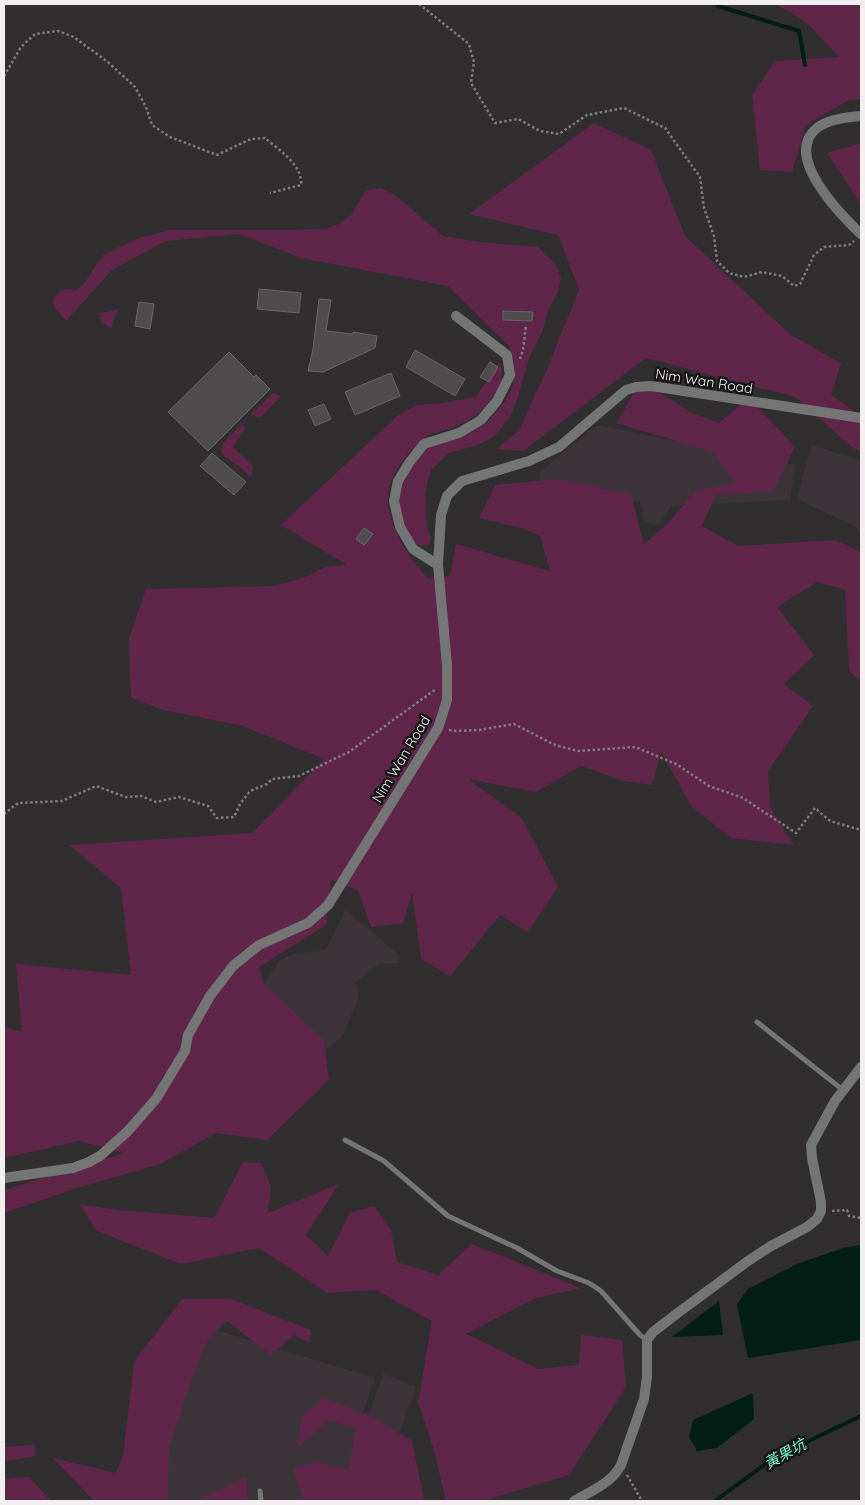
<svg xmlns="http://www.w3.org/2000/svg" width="865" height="1505" viewBox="0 0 865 1505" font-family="Quicksand,'Noto Sans SC',sans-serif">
<rect width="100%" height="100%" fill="#312e2f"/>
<g fill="#3d3439">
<polygon points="597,425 795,465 790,500 671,506 659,525 644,522 640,502 598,500 539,486 540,472"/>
<polygon points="811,445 861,460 861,542 858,528 797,499"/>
<polygon points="346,910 400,956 397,963 379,964 355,983 359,997 342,1036 321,1054 260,992 279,961 293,954 326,950"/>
<polygon points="202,1326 375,1378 361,1419 351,1480 323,1501 160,1501 160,1451"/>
<polygon points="383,1374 416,1387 398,1436 366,1422"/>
</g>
<g fill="#5f264a">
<polygon points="776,4 861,4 861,99 849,100 806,125 792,172 760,170 752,95 775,61 839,57 806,22"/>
<polygon points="594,123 651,150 685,236 791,335 841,363 831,395 861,416 861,451 853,448 795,397 646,358 523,451 497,449 519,430 545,374 579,290 558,235 469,214"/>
<polygon points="861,143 861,204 827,153"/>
<path d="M 381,188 L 394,194 L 443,236 L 479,242 L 538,247 L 554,262 L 561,277 L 558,292 L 550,306 L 542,332 L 529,358 L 517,400 L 510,417 L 495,436 L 478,445 L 449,453 L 431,470 L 425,493 L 427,527 L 431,539 L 429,544 L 422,546 L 414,543 C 409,532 401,520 400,507 C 398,485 412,457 433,446 C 448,438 467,435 482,426 C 487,423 490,419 493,415 C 514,395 520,373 509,346 L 448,286 L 301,258 L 239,234 L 166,241 L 112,270 L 66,321 L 54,307 L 53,299 C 59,290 65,288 75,290 L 82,286 L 103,255 L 138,238 L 170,230 L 293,230 L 324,229 L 339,224 L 351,215 L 366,190 Z"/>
<polygon points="118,310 111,328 101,322 99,313"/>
<path d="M 499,362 C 505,375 502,381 495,393 C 483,412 470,422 448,429 C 442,431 433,433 427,436 C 421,440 415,447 410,452 C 401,462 390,478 388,491 C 384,520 409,560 428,578 L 450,576 L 456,544 L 550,571 L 540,536 L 522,528 L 479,518 L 495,485 L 557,479 L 631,494 L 644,545 L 669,522 L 696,490 L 736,483 L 712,452 L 617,423 L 640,381 L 694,414 L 719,423 L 749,398 L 795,447 L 773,491 L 716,495 L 702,526 L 738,546 L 835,540 L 861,552 L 861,682 L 849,670 L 845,590 L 817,582 L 777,607 L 814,655 L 784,684 L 813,706 L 768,771 L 770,807 L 794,845 L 731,838 L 691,806 L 661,752 L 652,785 L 623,781 L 581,766 L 536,792 L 468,779 L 522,818 L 558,887 L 528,932 L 500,915 L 450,976 L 421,959 L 412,893 L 403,923 L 371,927 L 358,890 L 331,880 L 326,925 L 259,967 L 264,984 L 324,1040 L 329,1080 L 267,1140 L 216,1133 L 160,1164 L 74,1189 L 4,1213 L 4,1190 L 124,1153 L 79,1141 L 4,1158 L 4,1026 L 22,1032 L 16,964 L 131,975 L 121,888 L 69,845 L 252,833 L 324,759 L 243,726 L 159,709 L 131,697 L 129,639 L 146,589 L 275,586 L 305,577 L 325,567 L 347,565 L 281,525 L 398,415 L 417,405 L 442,403 L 476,397 Z"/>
<polygon points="273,393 281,396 260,418 251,414"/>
<polygon points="241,424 246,427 233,447 253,466 251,476 222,454 222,445"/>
<polygon points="243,1162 261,1163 271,1186 268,1213 339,1184 306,1235 328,1256 350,1213 374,1206 391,1230 397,1262 438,1275 472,1244 581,1288 536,1298 466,1334 538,1369 579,1365 581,1335 622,1340 626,1387 569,1475 482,1501 446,1501 434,1450 418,1403 432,1321 376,1290 327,1293 259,1248 181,1264 97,1231 79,1204 118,1210 214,1218"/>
<polygon points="182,1299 231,1299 311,1330 310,1343 294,1335 271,1355 227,1321 206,1342 188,1390 169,1447 168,1501 94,1501 53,1458 116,1473 123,1456 134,1362"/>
<polygon points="323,1398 373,1417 412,1441 424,1500 304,1501 293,1469 316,1462 348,1470 356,1428 329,1420 297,1449 302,1417"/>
<polygon points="35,1445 35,1456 4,1462 4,1447"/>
<polygon points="29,1477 51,1501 4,1501 4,1479"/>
<polygon points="246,1477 248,1501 196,1501"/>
</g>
<g fill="#021e15">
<polygon points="861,1245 861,1340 748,1358 737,1304 748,1289 797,1264 843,1248"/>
<polygon points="719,1301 723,1335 672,1337"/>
<polygon points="753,1393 754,1419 717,1448 697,1451 689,1437 693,1420"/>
</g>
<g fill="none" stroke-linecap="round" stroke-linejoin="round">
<g stroke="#021e15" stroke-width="4">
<polyline points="717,4 718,6 799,31 805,65"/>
<polyline points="715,1501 775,1457 861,1416"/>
</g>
</g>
<g fill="#4f4c4d" stroke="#696668">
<polygon points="259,289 301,293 299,313 257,309"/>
<polygon points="319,299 331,300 326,331 353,334 353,332 377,336 375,348 323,372 308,371 313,349"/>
<polygon points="139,302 154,304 150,329 135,326"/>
<polygon points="503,311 533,312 532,321 503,320"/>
<polygon points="415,350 465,379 455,396 406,367"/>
<polygon points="229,352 254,377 256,375 270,389 208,451 168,412"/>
<polygon points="490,362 498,367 489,382 480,377"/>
<polygon points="391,373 400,396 355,415 345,392"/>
<polygon points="324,404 331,419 315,426 308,410"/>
<polygon points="212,453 246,482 234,495 200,466"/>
<polygon points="364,528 373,534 364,545 356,539"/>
</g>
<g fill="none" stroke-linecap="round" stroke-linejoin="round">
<g stroke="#807e7f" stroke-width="2.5" stroke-dasharray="2.5 2.5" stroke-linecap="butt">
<polyline points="419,4 469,44 474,62 471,83 495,123 518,119 540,131 559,134 587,115 624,108 665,128 700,177 704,208 714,236 717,261 729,273 744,277 762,272 782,276 794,286 800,284 814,255 824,247 849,245 854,241"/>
<path d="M 4,76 L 21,47 L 35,34 L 58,31 L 74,37 L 109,63 L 135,87 L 146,107 L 152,125 L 170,137 L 217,155 L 251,139 L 265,138 C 279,150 303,165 301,185 L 270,193"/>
<polyline points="520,359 523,350 526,325"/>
<polyline points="449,730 455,731 479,730 514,724 555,745 578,751 635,747 676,764 709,786 743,798 796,833 815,808 830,821 861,830"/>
<polyline points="4,814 18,803 62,801 96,786 126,797 141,796 156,802 179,797 208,806 217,818 234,817 240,804 250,791 267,784 272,779 299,776 349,752 436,689"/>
<polyline points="832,1211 847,1210 849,1216 861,1218"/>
<polyline points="627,1475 642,1501"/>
</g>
<g stroke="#747675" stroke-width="5">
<polyline points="757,1022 843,1090"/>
<polyline points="345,1140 384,1161 448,1216 517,1248 557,1271 589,1283 601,1291 640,1335 647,1340"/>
<polyline points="260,1491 261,1501"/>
</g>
<g stroke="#747675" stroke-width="10">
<path d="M 861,116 C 847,117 828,119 817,128 C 782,156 841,215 861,234"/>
<polyline points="438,565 413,549 400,527 394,501 398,481 409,463 424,444 459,433 481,420 497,401 510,375 507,355 456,316"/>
<polyline points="4,1178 73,1168 89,1162 100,1156 128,1131 156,1099 185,1051 188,1035 210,996 233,966 259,945 308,923 328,905 438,728 447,700 447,665 438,565 441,515 447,496 462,481 529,461 559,447 626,390 636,387 651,386 861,418"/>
<path d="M 574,1501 C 591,1491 612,1483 621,1465 L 644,1399 L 647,1377 L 647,1340 L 653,1332 L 679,1312 L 748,1261 L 771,1246 L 807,1227 L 817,1219 L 821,1211 L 821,1202 L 812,1158 L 811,1145 L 835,1101 L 861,1067"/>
</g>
</g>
<g text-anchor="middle" stroke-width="5" stroke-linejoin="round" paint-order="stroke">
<g font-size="14" fill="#f1eff0" stroke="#181617">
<text transform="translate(704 381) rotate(9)" y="5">Nim Wan Road</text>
<text transform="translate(401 759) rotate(-59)" y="5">Nim Wan Road</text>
</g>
<g font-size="15" font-style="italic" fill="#75f2c8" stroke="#181617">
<text transform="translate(785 1454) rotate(-29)" y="5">黃果坑</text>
</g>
</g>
<rect width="865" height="1505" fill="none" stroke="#f1eff0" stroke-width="10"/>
</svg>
